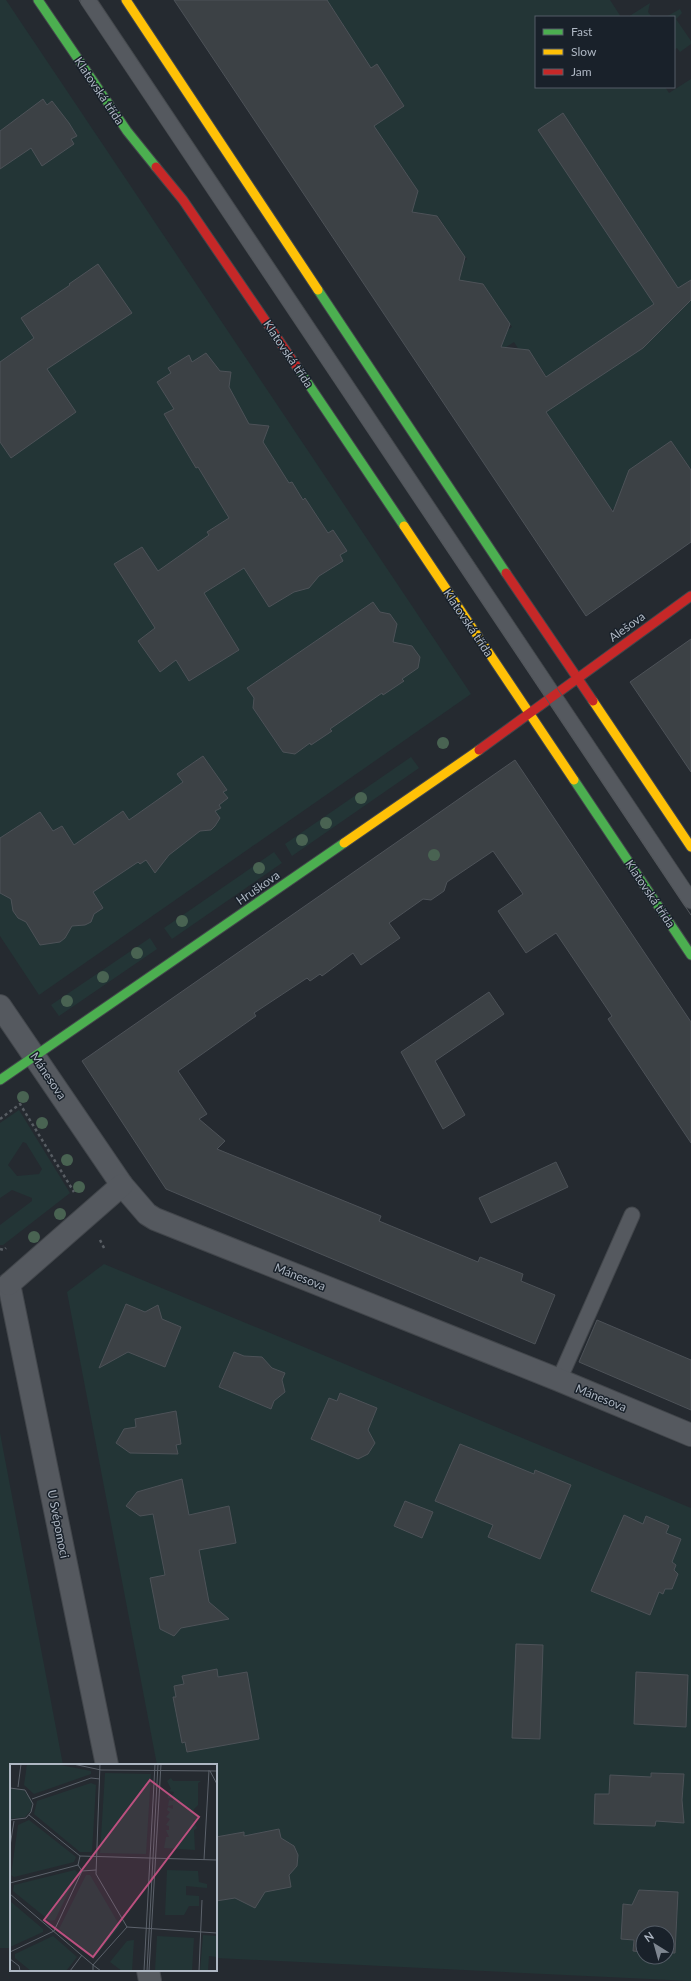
<svg xmlns="http://www.w3.org/2000/svg" width="691" height="1981" viewBox="0 0 691 1981" font-family="Lato,sans-serif">
<rect width="100%" height="100%" fill="#252a30"/>
<g fill="#233536" fill-rule="evenodd">
<polygon points="0,0 6,0 471,694 39,995 0,936"/>
<polygon points="294,0 610,0 621,17 536,17 536,87 665,87 669,93 691,79 691,469 671,442 612,519 613,509 599,506 593,482 547,414 542,417 556,391 529,350 521,353 514,342 488,359 480,346 512,327 499,308 480,311 495,302 483,284 434,278 467,259 454,241 438,250 434,244 450,235 438,216 406,236 398,224 417,192 408,176 396,182 391,174 402,167 372,127 404,106 377,65 343,88 326,56 352,39 331,6 293,31"/>
<polygon points="650,3 648,12 652,17 628,17"/>
<polygon points="680,9 682,13 676,19 691,41 691,44 680,52 677,48 674,50 674,17 666,17"/>
<polygon points="411,757 419,768 292,856 285,844"/>
<polygon points="274,852 282,863 172,939 164,928"/>
<polygon points="150,938 157,949 59,1016 51,1005"/>
<path d="M 19,1110 L 70,1193 L 3,1245 L 0,1245 L 0,1225 L 32,1201 L 32,1198 L 12,1190 L 0,1198 L 0,1123 ZM 23,1142 L 26,1143 L 42,1169 L 39,1174 L 17,1176 L 8,1165 Z"/>
<path d="M 104,1264 L 691,1508 L 691,1981 L 216,1958 L 216,1765 L 157,1765 L 67,1292 ZM 643,1933 L 667,1933 L 667,1957 L 643,1957 Z"/>
<polygon points="0,1433 63,1765 11,1765 11,1948 0,1948"/>
</g>
<g fill="#3c4145" stroke="#4d5258">
<polygon points="174,0 327,0 371,68 377,64 404,106 374,126 418,191 412,212 437,216 465,257 459,280 483,284 510,324 501,347 529,350 546,377 654,304 538,130 563,113 678,288 691,280 691,300 643,348 546,412 613,512 629,470 671,441 691,470 691,542 586,616"/>
<polygon points="43,99 47,105 52,101 69,123 77,136 71,139 74,144 42,166 31,148 0,169 0,131"/>
<polygon points="98,264 132,313 47,369 76,412 11,458 0,442 0,362 34,338 21,318 70,285 69,284"/>
<polygon points="206,353 220,371 231,372 229,387 249,424 269,426 263,442 289,483 292,482 303,500 305,498 328,533 333,530 347,551 340,555 343,561 319,576 309,588 294,592 269,607 244,568 204,593 239,650 189,681 176,660 160,672 138,641 155,628 114,564 142,547 158,571 209,535 207,532 229,518 198,467 196,468 164,414 174,409 157,382 171,373 168,368 189,355 192,362"/>
<polygon points="373,602 380,612 390,614 397,624 393,642 412,646 420,657 418,668 402,679 404,681 383,695 382,693 330,729 332,731 311,745 310,743 295,754 283,752 253,708 254,698 247,688"/>
<polygon points="691,639 691,772 630,682"/>
<polygon points="203,756 227,790 223,792 228,798 219,805 221,808 215,811 220,818 215,826 211,830 200,831 169,855 155,873 146,860 140,864 138,862 93,892 103,908 94,914 91,922 85,925 72,926 65,938 60,942 40,945 26,922 18,918 13,911 11,899 0,893 0,838 40,812 53,831 62,826 74,845 123,811 129,820 183,782 177,774"/>
<polygon points="515,760 691,1022 691,1143 608,1019 612,1016 556,933 526,953 498,911 523,894 493,851 447,882 444,891 431,900 423,899 389,923 400,938 361,965 353,953 322,976 320,974 310,981 307,978 254,1013 256,1016 178,1071 207,1114 199,1119 225,1141 217,1149 381,1216 379,1221 478,1262 480,1257 523,1274 521,1281 555,1295 535,1344 166,1189 82,1061"/>
<polygon points="489,992 504,1014 435,1061 465,1115 443,1129 401,1052"/>
<polygon points="556,1162 568,1187 491,1223 479,1198"/>
<polygon points="126,1304 145,1312 158,1305 162,1319 181,1327 165,1367 128,1352 99,1368"/>
<polygon points="597,1320 691,1360 691,1410 579,1362"/>
<polygon points="234,1352 244,1356 262,1357 272,1368 285,1373 282,1380 285,1392 274,1401 271,1409 219,1387"/>
<polygon points="340,1393 377,1408 368,1430 375,1443 368,1454 358,1459 311,1439 329,1398 337,1401"/>
<polygon points="176,1411 181,1444 176,1445 178,1454 130,1453 116,1443 124,1429 136,1427 135,1419"/>
<polygon points="460,1444 534,1474 535,1470 571,1485 540,1559 488,1537 493,1525 435,1501"/>
<polygon points="182,1479 189,1515 229,1506 236,1543 199,1550 209,1602 229,1619 181,1628 174,1636 160,1629 150,1578 165,1575 153,1514 140,1516 126,1506 137,1492"/>
<polygon points="405,1501 433,1512 422,1538 394,1526"/>
<polygon points="624,1515 643,1524 646,1516 669,1526 666,1533 681,1539 672,1562 676,1565 674,1570 678,1574 672,1589 665,1589 663,1594 659,1592 650,1615 591,1591"/>
<polygon points="516,1644 543,1645 540,1739 512,1738"/>
<polygon points="217,1669 218,1677 247,1672 259,1739 187,1752 185,1742 182,1743 173,1697 176,1697 174,1686 184,1684 182,1676"/>
<polygon points="636,1672 688,1675 686,1727 634,1724"/>
<polygon points="651,1773 684,1774 682,1800 684,1823 656,1821 655,1826 594,1824 595,1794 609,1794 610,1775 651,1777"/>
<polygon points="279,1829 281,1838 294,1846 298,1855 297,1866 289,1875 291,1887 265,1892 255,1908 235,1898 216,1901 216,1837 244,1832 244,1836"/>
<polygon points="639,1890 678,1892 675,1953 667,1953 667,1933 643,1933 643,1952 633,1951 634,1940 621,1939 623,1904 632,1905"/>
</g>
<g fill="none" stroke-linecap="round" stroke-linejoin="round">
<defs>
<g id="lane">
<polyline points="88,0 691,901"/>
<polyline points="559,1380 632,1215"/>
</g>
<g id="street">
<polyline points="0,1006 122,1185 147,1214 155,1219 559,1380 691,1435"/>
<polyline points="9,1284 107,1765"/>
<polyline points="9,1284 122,1185"/>
<polyline points="148,1970 150,1981"/>
</g>
<g id="fast">
<polyline points="38,0 127,131 156,167"/>
<polyline points="318,290 506,573"/>
<polyline points="297,367 404,526"/>
<polyline points="574,780 691,955"/>
<polyline points="0,1080 344,843"/>
</g>
<g id="slow">
<polyline points="126,0 318,290"/>
<polyline points="404,526 574,780"/>
<polyline points="593,701 691,847"/>
<polyline points="344,843 479,750"/>
</g>
<g id="jam">
<polyline points="156,167 183,200 297,367"/>
<polyline points="506,573 593,701"/>
<polyline points="479,750 691,596"/>
</g>
</defs>
<use href="#lane" stroke="#42464b" stroke-width="17"/>
<use href="#street" stroke="#42464b" stroke-width="24"/>
<use href="#fast" stroke="#42464b" stroke-width="11"/>
<use href="#slow" stroke="#42464b" stroke-width="11"/>
<use href="#jam" stroke="#42464b" stroke-width="11"/>
<g stroke="#585d63" stroke-width="2.5" stroke-dasharray="3 3" stroke-linecap="butt">
<polyline points="0,1119 20,1104 74,1192"/>
<polyline points="100,1240 105,1250"/>
<polyline points="0,1249 4,1250 6,1248"/>
</g>
<use href="#lane" stroke="#55595f" stroke-width="15"/>
<use href="#street" stroke="#55595f" stroke-width="22"/>
<use href="#fast" stroke="#4caf50" stroke-width="9"/>
<use href="#slow" stroke="#ffc107" stroke-width="9"/>
<use href="#jam" stroke="#c62828" stroke-width="9"/>
<g stroke="#54585d" stroke-width="1">
<polyline points="79,0 691,915"/>
<polyline points="96,0 691,888"/>
</g>
</g>
<g fill="#496352">
<circle cx="443" cy="743" r="6"/>
<circle cx="361" cy="798" r="6"/>
<circle cx="326" cy="823" r="6"/>
<circle cx="302" cy="840" r="6"/>
<circle cx="434" cy="855" r="6"/>
<circle cx="259" cy="868" r="6"/>
<circle cx="182" cy="921" r="6"/>
<circle cx="137" cy="953" r="6"/>
<circle cx="103" cy="977" r="6"/>
<circle cx="67" cy="1001" r="6"/>
<circle cx="23" cy="1097" r="6"/>
<circle cx="42" cy="1123" r="6"/>
<circle cx="67" cy="1160" r="6"/>
<circle cx="79" cy="1187" r="6"/>
<circle cx="60" cy="1214" r="6"/>
<circle cx="34" cy="1237" r="6"/>
</g>
<g text-anchor="middle" stroke-width="3" stroke-linejoin="round" paint-order="stroke">
<g font-size="12" fill="#aeb7c3" stroke="#19212a">
<text transform="translate(99 91) rotate(56)" y="4">Klatovská třída</text>
<text transform="translate(288 354) rotate(56)" y="4">Klatovská třída</text>
<text transform="translate(468 623) rotate(56)" y="4">Klatovská třída</text>
<text transform="translate(627 627) rotate(-36)" y="4">Alešova</text>
<text transform="translate(258 888) rotate(-35)" y="4">Hruškova</text>
<text transform="translate(650 894) rotate(56)" y="4">Klatovská třída</text>
<text transform="translate(48 1076) rotate(56)" y="4">Mánesova</text>
<text transform="translate(300 1277) rotate(22)" y="4">Mánesova</text>
<text transform="translate(601 1398) rotate(22)" y="4">Mánesova</text>
<text transform="translate(58 1524) rotate(79)" y="4">U Svépomoci</text>
</g>
</g>
<g transform="translate(10 1764)">
<rect width="207" height="207" fill="#252a30"/>
<path d="M 17,0 L 45,0 L 81,7 L 81,10 L 24,30 L 14,21 ZM 95,9 L 141,10 L 136,90 L 90,89 ZM 161,14 L 163,17 L 191,17 L 188,19 L 188,41 L 184,45 L 183,50 L 188,53 L 187,56 L 183,56 L 187,64 L 184,66 L 185,86 L 154,84 L 156,73 L 159,73 L 156,66 L 159,66 L 159,62 L 156,61 L 160,55 L 156,53 L 160,48 L 157,46 L 158,43 L 163,45 L 163,41 L 158,42 L 159,36 L 163,37 L 163,34 L 158,34 L 158,30 L 163,31 L 164,28 L 158,27 L 161,25 L 157,17 ZM 81,19 L 86,21 L 82,88 L 70,88 L 24,50 L 27,37 ZM 0,25 L 13,25 L 22,37 L 21,46 L 15,53 L 0,55 ZM 19,56 L 66,93 L 64,98 L 4,113 L 1,111 L 8,61 ZM 65,106 L 68,109 L 45,156 L 40,157 L 3,127 L 4,121 ZM 157,106 L 188,107 L 189,118 L 197,120 L 197,124 L 176,122 L 176,131 L 189,132 L 189,142 L 179,142 L 174,151 L 155,151 ZM 76,111 L 80,111 L 110,162 L 84,194 L 49,165 ZM 0,137 L 33,165 L 33,168 L 0,183 ZM 193,171 L 207,172 L 207,193 L 199,192 L 198,207 L 190,207 ZM 43,172 L 67,193 L 56,207 L 21,207 L 5,194 L 5,190 ZM 147,172 L 184,174 L 182,207 L 145,207 ZM 124,176 L 122,207 L 112,207 L 100,198 L 117,177 Z" fill="#233536"/>
<path fill="none" stroke="#5c626b" stroke-width="1" d="M 63,0 L 91,6 L 207,7M 90,0 L 86,110 L 117,163M 200,7 L 207,20M 8,23 L 11,0M 0,24 L 15,26 L 23,40 L 21,48 L 16,54 L 0,56M 22,35 L 81,14 L 90,15M 19,51 L 70,92 L 207,96M 0,82 L 4,57M 70,92 L 68,101 L 72,107M 194,96 L 199,6M 72,107 L 86,106M 0,119 L 68,101M 0,130 L 83,201 L 83,207M 117,163 L 207,169M 0,188 L 44,167 L 72,107M 0,195 L 9,202 L 10,207M 60,207 L 72,191M 91,207 L 83,201 L 117,163M 134,207 L 145,0M 137,207 L 148,0M 139,207 L 151,0M 189,207 L 192,136"/>
<path fill="#bb507f" fill-opacity="0.15" stroke="#bb507f" stroke-width="2" d="M 140,16 L 189,53 L 83,193 L 34,156 Z"/>
<rect width="207" height="207" fill="none" stroke="#aeb7c3" stroke-width="2"/>
</g>
<rect x="535" y="16" width="140" height="72" fill="#19212a" stroke="#555d67"/>
<rect x="543" y="29" width="20" height="6" fill="#4caf50" stroke="#555d67"/>
<text x="571" y="36" font-size="12" fill="#aeb7c3">Fast</text>
<rect x="543" y="49" width="20" height="6" fill="#ffc107" stroke="#555d67"/>
<text x="571" y="56" font-size="12" fill="#aeb7c3">Slow</text>
<rect x="543" y="69" width="20" height="6" fill="#c62828" stroke="#555d67"/>
<text x="571" y="76" font-size="12" fill="#aeb7c3">Jam</text>
<g transform="translate(655 1945) rotate(323)"><circle r="19" fill="#19212a" stroke="#555d67"/>
<path d="M0-3L7 15L0 10L-7 15Z" fill="#7e8690"/>
<text y="-6" font-size="11" font-weight="bold" text-anchor="middle" fill="#aeb7c3">N</text>
</g>
</svg>
